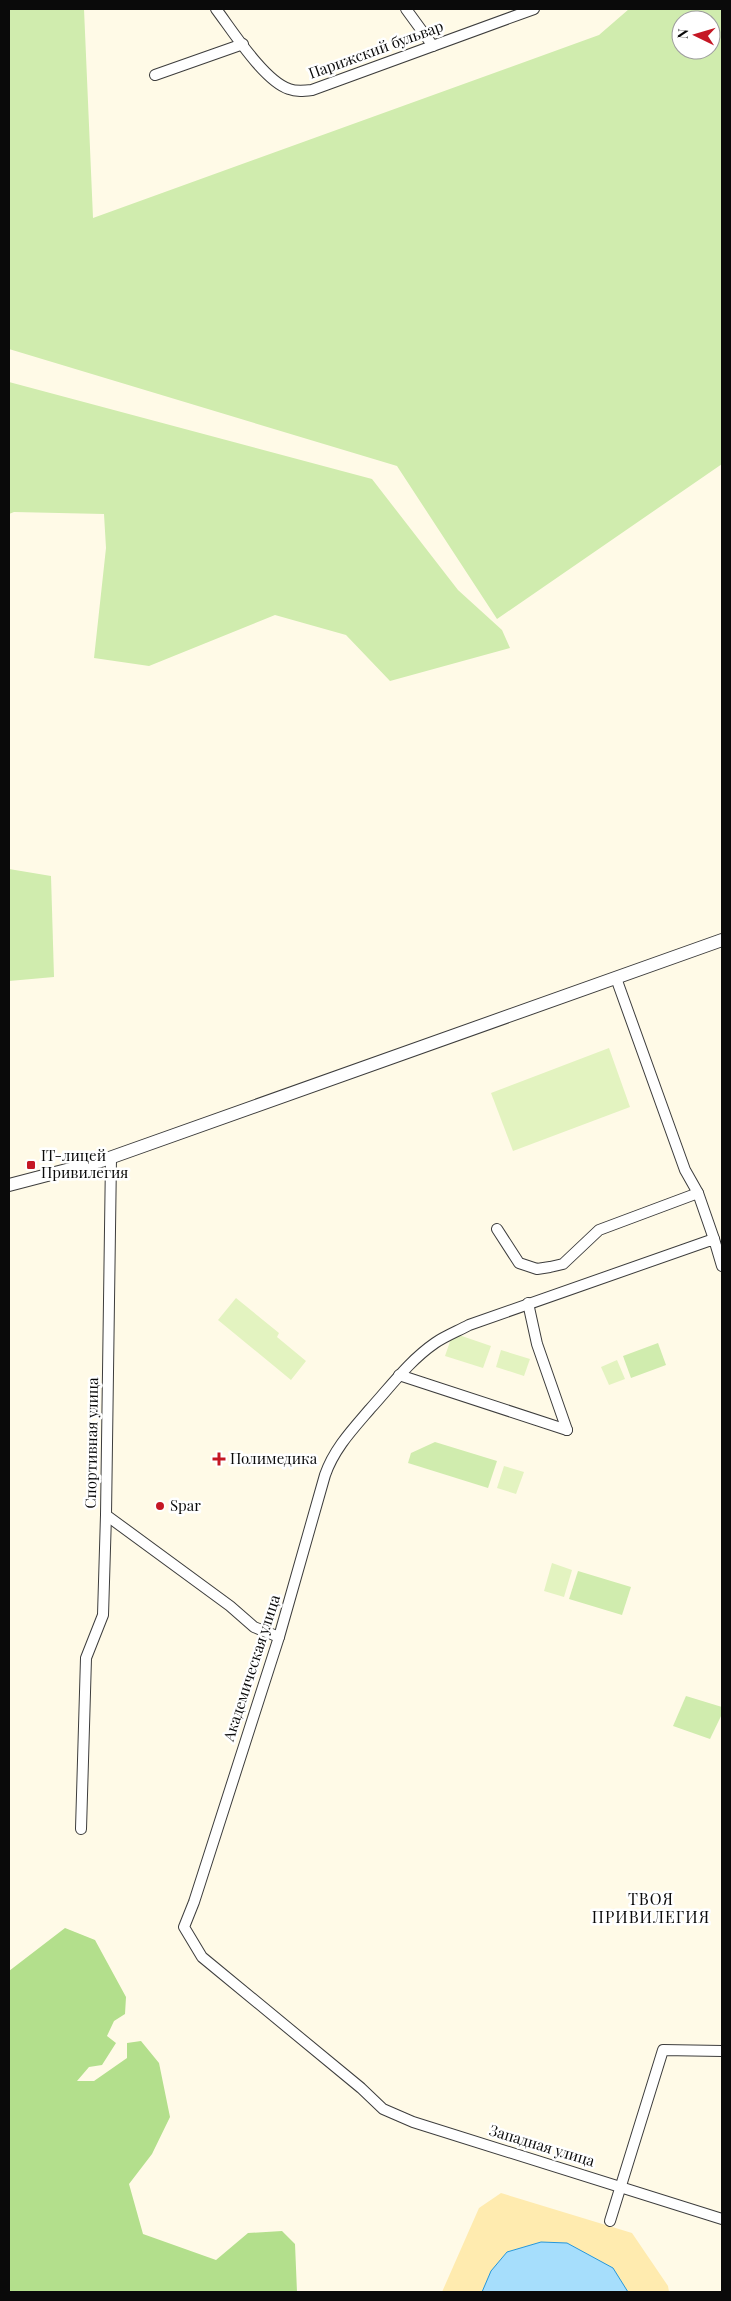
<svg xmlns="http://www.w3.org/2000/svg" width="731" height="2301" viewBox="0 0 731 2301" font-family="'Playfair Display',serif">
<rect width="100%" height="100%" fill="#fffae7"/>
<g fill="#d0ecae" fill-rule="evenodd">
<path d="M 9,9 L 84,9 L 93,218 L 599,35 L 629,9 L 722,9 L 722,464 L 497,619 L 397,466 L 9,349 ZM 681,20 L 711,20 L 711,50 L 681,50 Z"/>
<polygon points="9,382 372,479 458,590 502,630 510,648 390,681 346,635 275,615 149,666 94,658 106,548 104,514 14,512 9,514"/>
<polygon points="9,869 51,876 54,977 9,981"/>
<polygon points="658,1343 666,1365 631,1378 623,1356"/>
<polygon points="435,1442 497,1461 488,1488 408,1463 411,1453"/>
<polygon points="578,1571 631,1587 622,1615 569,1599"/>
<polygon points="686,1696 722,1707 722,1714 710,1739 673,1726"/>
</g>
<polygon fill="#b3df8c" points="65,1928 95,1940 126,1997 125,2014 114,2021 107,2036 116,2043 102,2065 89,2067 77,2081 94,2081 127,2058 127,2043 141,2041 159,2063 170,2117 152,2154 129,2184 143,2234 216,2260 248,2233 282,2231 295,2244 297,2292 9,2292 9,1971"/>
<polygon fill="#ffebaf" points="501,2193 632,2233 668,2286 669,2292 628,2292 612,2268 567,2243 541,2242 507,2252 482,2292 442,2292 479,2208"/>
<g fill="#e3f3c0">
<polygon points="609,1048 630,1107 513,1151 491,1093"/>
<polygon points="236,1298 279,1333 277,1337 306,1361 291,1380 218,1320"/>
<polygon points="453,1333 491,1346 483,1368 445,1356"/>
<polygon points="501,1350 530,1359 524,1376 496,1367"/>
<polygon points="617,1360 625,1379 609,1385 601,1367"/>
<polygon points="504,1466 524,1472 516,1494 497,1488"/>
<polygon points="552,1563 572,1570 564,1597 544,1591"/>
</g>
<polygon fill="#a6defc" stroke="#2697da" points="541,2242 567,2243 613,2268 628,2292 482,2292 491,2271 507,2252"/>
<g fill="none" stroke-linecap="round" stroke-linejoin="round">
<defs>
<g id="minor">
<path d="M 216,9 C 232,30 264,81 289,89 C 296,92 304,91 312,90 L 534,9"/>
<polyline points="406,9 433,46"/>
<polyline points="155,75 243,44"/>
<polyline points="616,978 685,1170 698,1193 714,1239"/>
<polyline points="111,1158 106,1515 230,1606 254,1627 279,1637"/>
<polyline points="497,1229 519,1263 537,1269 550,1267 563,1264 599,1230 698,1193"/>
<path d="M 722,1266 L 714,1239 L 469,1325 C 458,1331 445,1336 435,1343 C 409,1361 391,1386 370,1409 C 352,1430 334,1449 325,1475 L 279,1637 L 194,1902 L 184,1927 L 202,1957 L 361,2088 L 383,2109 L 413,2122 L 722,2219"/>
<polyline points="528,1303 537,1344 567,1430"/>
<polyline points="399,1375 567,1430"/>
<polyline points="81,1829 86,1658 103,1615 106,1515"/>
<polyline points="610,2221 663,2050 722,2051"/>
</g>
<polyline id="tertiary" points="9,1185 101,1161 722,940"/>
</defs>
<use href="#minor" stroke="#3d3d3d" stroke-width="12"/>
<use href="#tertiary" stroke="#3d3d3d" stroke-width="14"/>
<use href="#minor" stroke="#fff" stroke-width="10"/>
<use href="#tertiary" stroke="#fff" stroke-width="12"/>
</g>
<g fill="#c51724" stroke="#fff" stroke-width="2">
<rect x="26" y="1160" width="10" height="10" rx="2.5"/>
<path d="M216.5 1451.5h5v5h5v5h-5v5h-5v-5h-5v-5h5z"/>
<circle cx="160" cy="1506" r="5"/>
</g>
<g text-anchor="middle" stroke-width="5" stroke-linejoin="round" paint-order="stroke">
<g font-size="15" fill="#0a0a0a" stroke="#fff">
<text transform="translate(376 50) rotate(-20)" y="5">Парижский бульвар</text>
<text transform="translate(92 1443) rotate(-89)" y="5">Спортивная улица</text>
<text transform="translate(252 1668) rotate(-72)" y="5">Академическая улица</text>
<text transform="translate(542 2146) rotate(17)" y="5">Западная улица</text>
</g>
<g font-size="15" fill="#0a0a0a" stroke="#fff" text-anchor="start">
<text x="41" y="1161">IT-лицей<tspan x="41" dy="17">Привилегия</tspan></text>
<text x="230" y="1464">Полимедика</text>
<text x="170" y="1511">Spar</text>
</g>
<g font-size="16" letter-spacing="1" fill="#0a0a0a" stroke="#fff">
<text x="651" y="1905">ТВОЯ<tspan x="651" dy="18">ПРИВИЛЕГИЯ</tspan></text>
</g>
</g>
<rect width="731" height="2301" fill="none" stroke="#0a0a0a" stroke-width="20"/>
<g transform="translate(696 35) rotate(275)"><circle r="24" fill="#ffffff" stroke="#9d9d9d"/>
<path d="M0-4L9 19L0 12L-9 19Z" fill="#c51724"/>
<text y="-8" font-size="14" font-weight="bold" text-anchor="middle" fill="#0a0a0a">N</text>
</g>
</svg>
